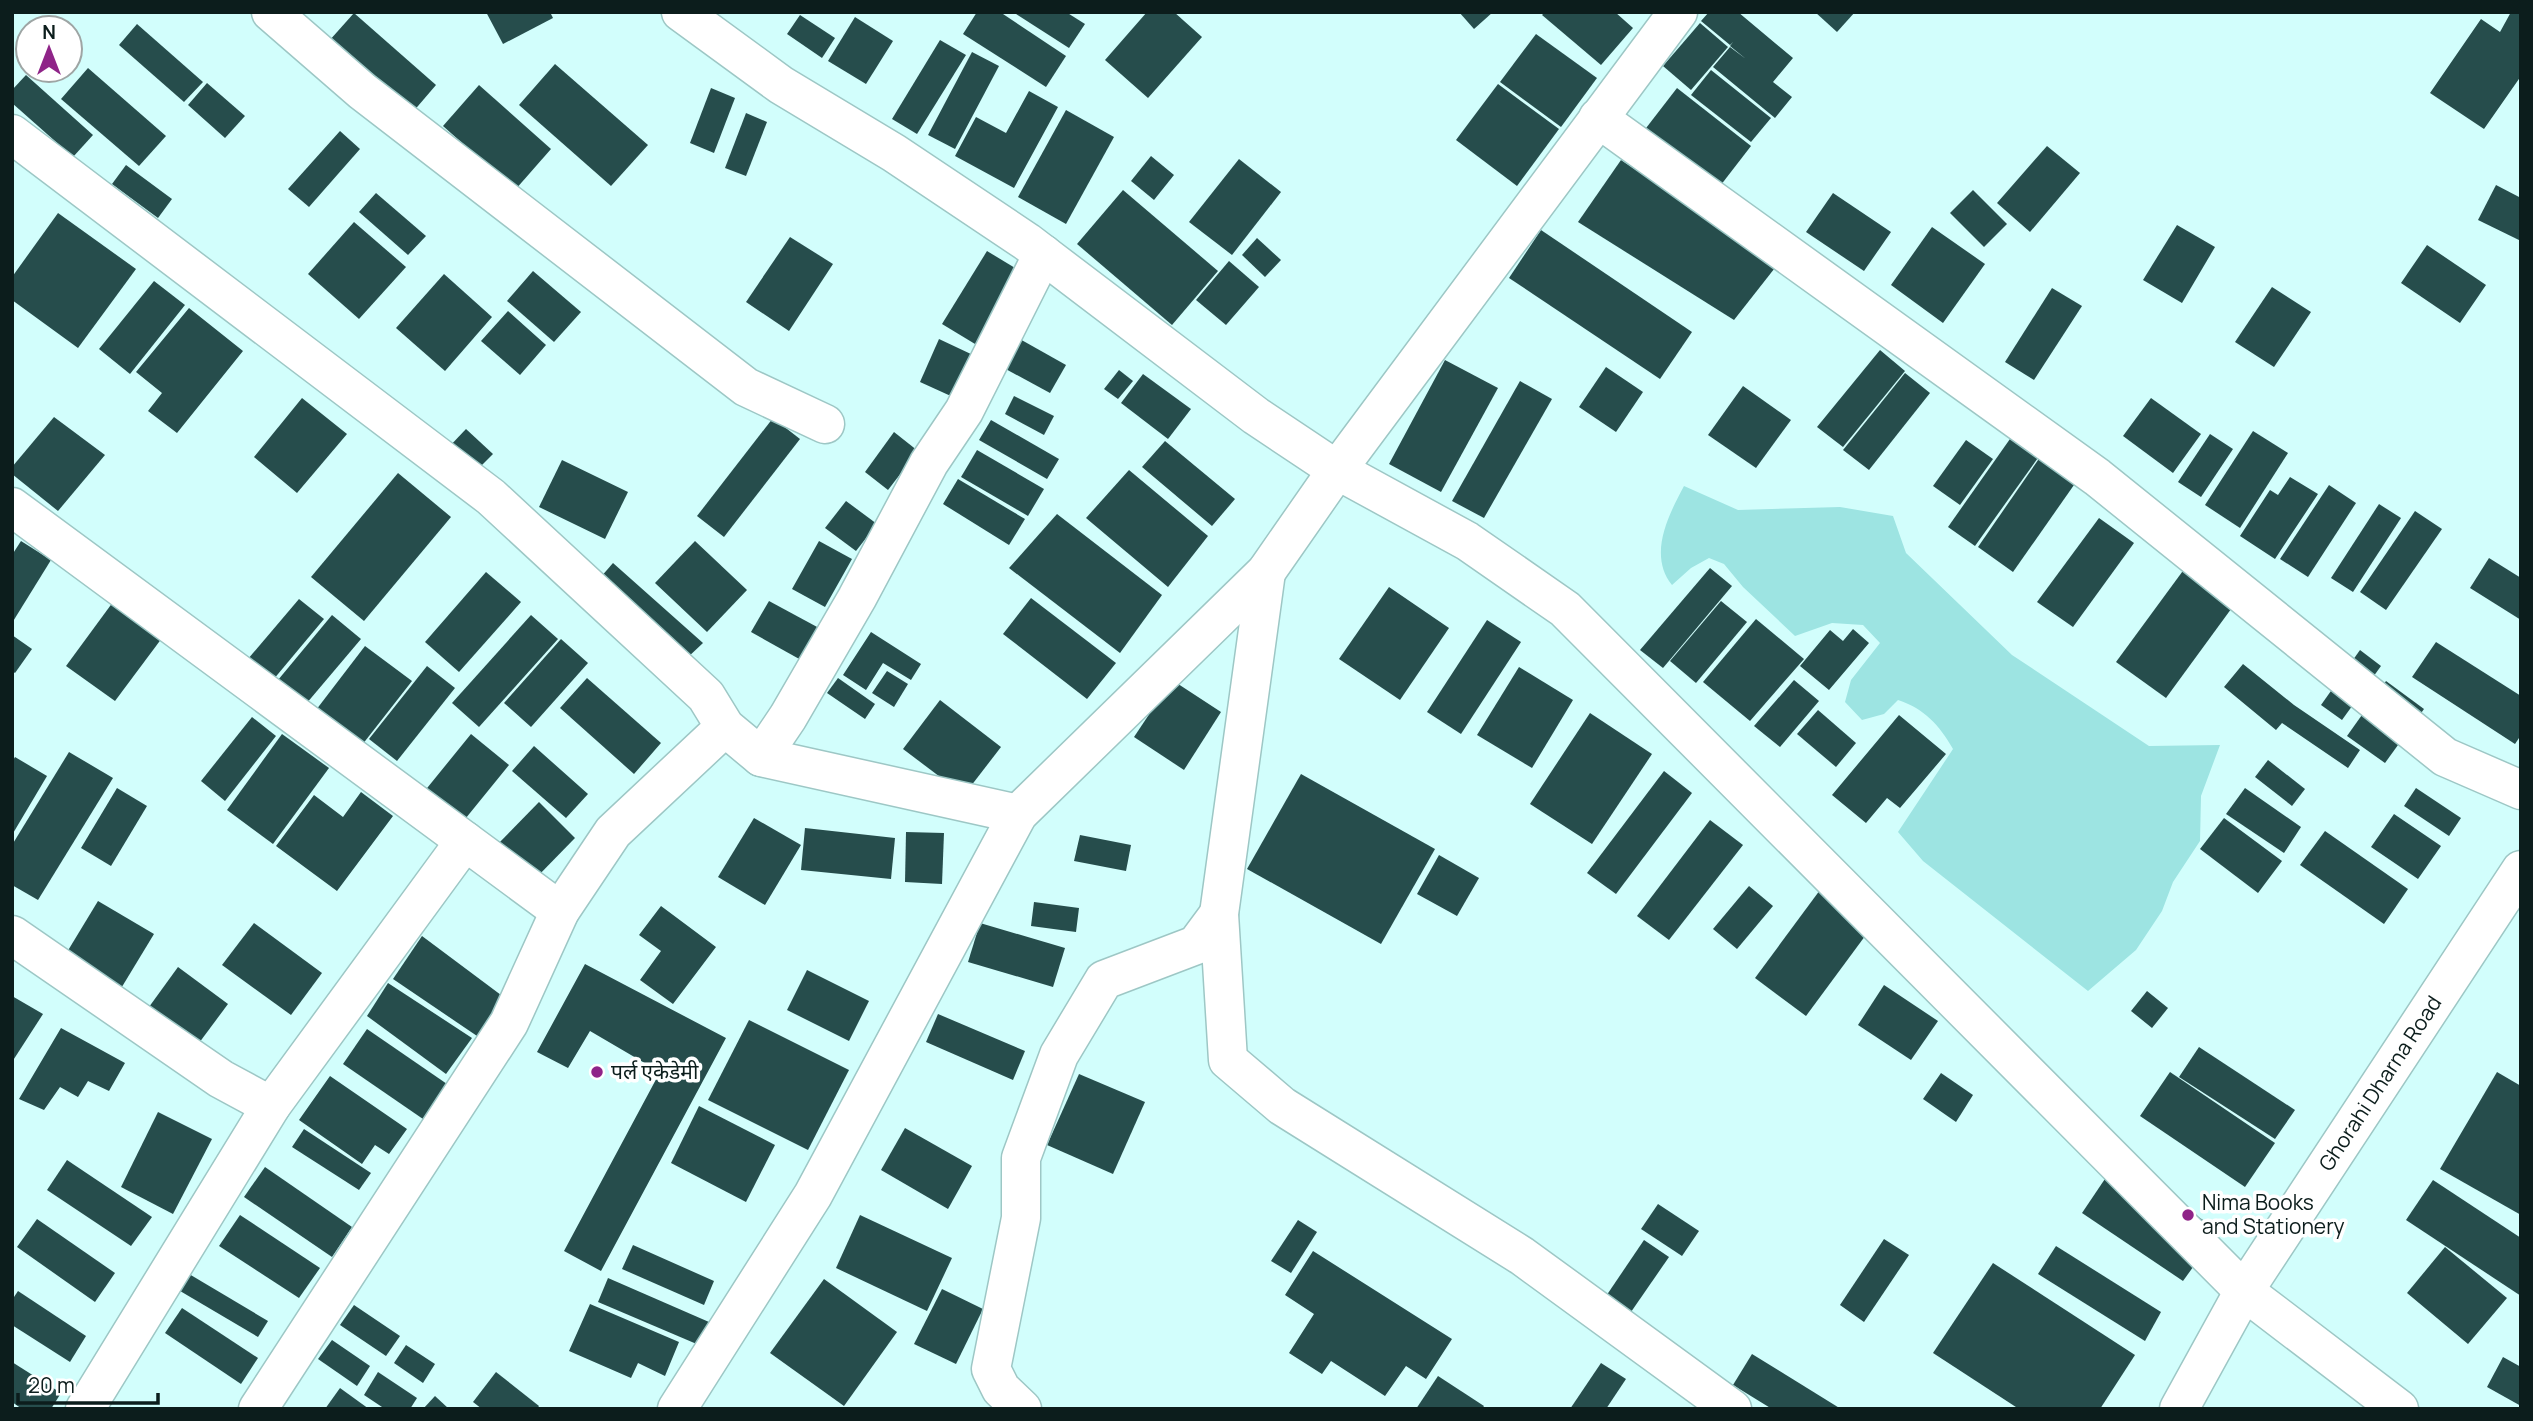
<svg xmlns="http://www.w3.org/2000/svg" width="2533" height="1421" viewBox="0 0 2533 1421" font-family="Manrope,'Noto Sans Devanagari',sans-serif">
<rect width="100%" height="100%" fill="#d2fefc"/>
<path fill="#9de4e2" d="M 1684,486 L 1738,510 L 1840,507 L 1893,516 L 1906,553 L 2012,655 L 2149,746 L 2220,745 L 2201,796 L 2200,841 L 2173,882 L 2162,911 L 2136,950 L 2088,991 L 1923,861 L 1898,832 L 1953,749 C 1939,725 1925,709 1898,700 L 1884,714 L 1862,720 L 1845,702 L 1851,680 L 1880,643 L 1863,625 L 1832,623 L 1795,636 L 1743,587 L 1724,564 L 1709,558 L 1691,568 L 1672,585 C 1648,555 1668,516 1684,486 Z"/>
<g fill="#264d4c">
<polygon points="486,12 550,12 553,18 503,44"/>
<polygon points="977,12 1000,12 1066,56 1046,87 963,34"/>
<polygon points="1013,12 1066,12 1085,24 1069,48"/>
<polygon points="1147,12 1174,12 1202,37 1148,98 1105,60"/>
<polygon points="1459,12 1493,12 1474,29"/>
<polygon points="1545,12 1615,12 1633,28 1601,65 1542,15"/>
<polygon points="1709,12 1738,12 1793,58 1773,82 1792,97 1775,118 1713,67 1730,47 1746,59 1730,46 1733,42 1730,45 1701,21"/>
<polygon points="1815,12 1855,12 1837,32"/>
<polygon points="2511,12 2521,12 2521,76 2484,129 2430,93 2481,19 2500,32"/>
<polygon points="354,13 436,85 412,113 329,41"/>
<polygon points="800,15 835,38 822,58 787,34"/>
<polygon points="855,17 893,41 866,84 828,61"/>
<polygon points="1700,23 1728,47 1691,90 1663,66"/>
<polygon points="137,24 203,82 184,102 119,45"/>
<polygon points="1536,34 1597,78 1561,127 1500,82"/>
<polygon points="940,40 966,55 917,134 892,119"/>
<polygon points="972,52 999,66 955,149 928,135"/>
<polygon points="555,64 648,145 611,186 519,105"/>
<polygon points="88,68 166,136 139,166 61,99"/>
<polygon points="1711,70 1771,118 1751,142 1691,95"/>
<polygon points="26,75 93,135 73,157 12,103 12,90"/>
<polygon points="207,83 245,116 225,138 188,105"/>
<polygon points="1498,84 1559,129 1517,186 1456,140"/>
<polygon points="479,85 551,149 515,190 443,126"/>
<polygon points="711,88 735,98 714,153 690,143"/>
<polygon points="1677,88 1751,146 1717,190 1643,132"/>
<polygon points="1029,91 1058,107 1014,188 955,156 976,117 1006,133"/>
<polygon points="1066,110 1114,137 1066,224 1018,197"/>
<polygon points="746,113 767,122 746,176 725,168"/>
<polygon points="340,131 360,149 309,207 288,189"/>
<polygon points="2047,146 2080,173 2030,232 1997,203"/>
<polygon points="1151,156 1174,175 1154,200 1131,181"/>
<polygon points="1239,159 1281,192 1232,255 1189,222"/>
<polygon points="1621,160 1778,264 1734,320 1578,222"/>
<polygon points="126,165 172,199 158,218 112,184"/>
<polygon points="2496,185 2521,198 2521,241 2478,220"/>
<polygon points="1123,190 1218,271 1172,325 1077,244"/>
<polygon points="1973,190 2007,224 1984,247 1950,213"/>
<polygon points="376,193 426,236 408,255 359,212"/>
<polygon points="1833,193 1891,232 1864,271 1806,232"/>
<polygon points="58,213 136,269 78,348 12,300 12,277"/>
<polygon points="354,222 406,267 359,319 308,274"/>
<polygon points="2177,225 2215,247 2182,303 2143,280"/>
<polygon points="1932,227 1985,264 1943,323 1891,285"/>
<polygon points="1541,230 1692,332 1660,379 1509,278"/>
<polygon points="790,237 833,264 789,331 746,302"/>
<polygon points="1257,238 1281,260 1265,277 1242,255"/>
<polygon points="2427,245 2486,285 2460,323 2401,283"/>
<polygon points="987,251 1025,274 980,347 942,324"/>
<polygon points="1229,261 1259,287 1226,325 1196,300"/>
<polygon points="533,271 581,312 554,342 507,301"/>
<polygon points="444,274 492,317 445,371 396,328"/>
<polygon points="154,281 185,305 130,374 99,349"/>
<polygon points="2272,287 2311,312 2274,367 2235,342"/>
<polygon points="2052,288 2082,306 2034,380 2005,362"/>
<polygon points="189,308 243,351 177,433 148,411 162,393 136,372"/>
<polygon points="508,311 546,345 520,375 481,341"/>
<polygon points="1018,338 1066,365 1050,393 1002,367"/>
<polygon points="939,339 973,355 953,397 920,382"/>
<polygon points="1880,350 1905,371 1843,447 1817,427"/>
<polygon points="1445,360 1498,388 1441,492 1389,464"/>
<polygon points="1606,367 1643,392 1616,432 1579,407"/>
<polygon points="1119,370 1133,381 1118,399 1104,389"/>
<polygon points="1905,373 1930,393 1869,470 1843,450"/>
<polygon points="1143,374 1191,409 1168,439 1121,403"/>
<polygon points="1520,381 1552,399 1484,518 1452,501"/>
<polygon points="1743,386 1791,420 1756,468 1708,435"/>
<polygon points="1014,396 1054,416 1044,435 1005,414"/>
<polygon points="302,398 347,434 297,493 254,457"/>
<polygon points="2151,398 2201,434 2173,473 2123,436"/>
<polygon points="54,417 105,455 58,511 12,474 12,467"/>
<polygon points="773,418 800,439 724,537 697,516"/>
<polygon points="991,420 1059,459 1047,479 979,440"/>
<polygon points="466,429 493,454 473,474 447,449"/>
<polygon points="2017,429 2045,448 1975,546 1948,527"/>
<polygon points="2253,431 2288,453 2240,528 2205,505"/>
<polygon points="894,432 918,451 888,490 865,472"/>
<polygon points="2210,434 2233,449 2201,497 2178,482"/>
<polygon points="1966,440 1993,459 1960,505 1933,486"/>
<polygon points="1165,441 1235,499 1212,526 1142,467"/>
<polygon points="977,450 1044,489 1028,516 961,477"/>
<polygon points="2045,450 2081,475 2013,572 1978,547"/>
<polygon points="562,460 628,492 605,539 539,507"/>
<polygon points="1129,470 1208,536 1168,587 1086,518"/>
<polygon points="398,473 451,517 364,621 311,577"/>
<polygon points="2290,477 2318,494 2275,559 2240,536 2270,490 2278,495"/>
<polygon points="958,479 1025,519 1009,545 943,504"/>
<polygon points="2329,485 2356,503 2308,577 2280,559"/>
<polygon points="846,501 877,524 856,551 825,528"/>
<polygon points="2379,504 2401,518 2353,592 2331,578"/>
<polygon points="2415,511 2442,529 2386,610 2360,592"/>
<polygon points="1057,514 1162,595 1120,653 1009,568"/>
<polygon points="2099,518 2134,543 2073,627 2037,602"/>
<polygon points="21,541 51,560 12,623 12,555"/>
<polygon points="695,541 747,590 707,632 655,583"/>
<polygon points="819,541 852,559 825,607 792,589"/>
<polygon points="2489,558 2521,578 2521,620 2470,588"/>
<polygon points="613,563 703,643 686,659 600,578"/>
<polygon points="1710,568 1732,586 1663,668 1640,650"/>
<polygon points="2185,568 2234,605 2166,698 2116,662"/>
<polygon points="486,572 521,602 459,672 425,642"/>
<polygon points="1389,587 1449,628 1400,700 1339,659"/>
<polygon points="1031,598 1116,663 1087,699 1003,634"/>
<polygon points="299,599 324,619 273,680 248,659"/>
<polygon points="769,601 819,628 801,660 751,632"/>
<polygon points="1721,601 1747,622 1696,683 1670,661"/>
<polygon points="113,602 162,638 115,701 66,666"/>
<polygon points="332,615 361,639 306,704 278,680"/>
<polygon points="531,615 558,639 479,727 452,703"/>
<polygon points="1756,619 1804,659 1750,721 1703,682"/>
<polygon points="1487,620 1521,642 1461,734 1427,712"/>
<polygon points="1853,629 1869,643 1829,690 1800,666 1830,630 1843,641"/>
<polygon points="871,632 921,664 911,680 883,663 866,690 843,675"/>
<polygon points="12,635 32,649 15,673 12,671"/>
<polygon points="561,639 588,663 531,727 504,703"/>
<polygon points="2436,642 2521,696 2521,735 2515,744 2412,677"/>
<polygon points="365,646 412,681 362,745 316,710"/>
<polygon points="2360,650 2381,666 2342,720 2321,705"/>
<polygon points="2243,664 2294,705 2360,750 2348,768 2282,723 2276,730 2224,687"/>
<polygon points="427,666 455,688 397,761 369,739"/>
<polygon points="1519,667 1573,700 1532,768 1477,735"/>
<polygon points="887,671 908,684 894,707 872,693"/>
<polygon points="587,678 661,743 634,774 560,708"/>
<polygon points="838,678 875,704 865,719 827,693"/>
<polygon points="1172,680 1221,712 1184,770 1134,737"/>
<polygon points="1794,680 1819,701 1780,747 1754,726"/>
<polygon points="2386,681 2424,709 2385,763 2347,736"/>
<polygon points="940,700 1001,747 964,795 903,749"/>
<polygon points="1818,710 1856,743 1836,767 1797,734"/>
<polygon points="1590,713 1652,754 1592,844 1530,804"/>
<polygon points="1899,715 1946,754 1900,808 1887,798 1866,823 1832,795"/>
<polygon points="252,717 276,736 225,801 201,781"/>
<polygon points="282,734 329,768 273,844 227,810"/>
<polygon points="471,734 509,765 457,829 419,798"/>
<polygon points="534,746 588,794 566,818 512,771"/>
<polygon points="69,752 113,778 38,900 12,885 12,845"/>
<polygon points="15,757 47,776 12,835 12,762"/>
<polygon points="2268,760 2305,789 2292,806 2255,777"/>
<polygon points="1664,771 1692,793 1616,894 1587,873"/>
<polygon points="1301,774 1435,849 1381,944 1247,869"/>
<polygon points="117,788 147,806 111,866 81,848"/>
<polygon points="2245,788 2301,827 2284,853 2226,814"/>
<polygon points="2416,788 2461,818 2449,836 2404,806"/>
<polygon points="361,792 393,816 337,891 276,846 314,795 343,817"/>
<polygon points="539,802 575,838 533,881 497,845"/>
<polygon points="2394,814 2441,846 2418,879 2371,847"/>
<polygon points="754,818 801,845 765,905 718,877"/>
<polygon points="2224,818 2282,861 2258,893 2200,849"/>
<polygon points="1710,820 1743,845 1669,940 1637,916"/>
<polygon points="805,828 895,838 891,879 801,870"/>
<polygon points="2325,831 2408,889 2384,924 2300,865"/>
<polygon points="906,832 944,833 942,884 905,882"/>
<polygon points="1080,835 1131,845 1126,871 1074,861"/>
<polygon points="1439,855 1479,878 1457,916 1417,894"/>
<polygon points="1749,886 1773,906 1737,949 1713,929"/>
<polygon points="1820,890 1871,928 1806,1016 1755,978"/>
<polygon points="98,901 154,934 117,995 61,962"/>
<polygon points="1034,902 1079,908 1076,932 1031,926"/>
<polygon points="661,906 716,947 673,1004 640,980 661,951 639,935"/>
<polygon points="254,923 322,973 291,1015 222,965"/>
<polygon points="980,923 1065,948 1053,987 968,962"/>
<polygon points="422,936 505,998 480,1038 393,979"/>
<polygon points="585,964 726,1038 601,1271 564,1251 660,1072 590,1031 568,1068 537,1052"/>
<polygon points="178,967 228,1004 199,1043 149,1007"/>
<polygon points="807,970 869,1001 849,1041 787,1010"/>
<polygon points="388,983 472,1038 446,1074 367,1016"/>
<polygon points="1884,985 1938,1021 1911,1060 1858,1025"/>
<polygon points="2147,991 2168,1008 2152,1028 2131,1011"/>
<polygon points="12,996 43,1014 12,1062"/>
<polygon points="938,1014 1025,1051 1013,1080 926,1042"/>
<polygon points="749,1020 849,1070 808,1150 708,1100"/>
<polygon points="61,1028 125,1063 109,1091 88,1081 78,1097 60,1087 44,1110 19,1099"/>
<polygon points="367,1029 447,1084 423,1119 343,1064"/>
<polygon points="2199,1047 2295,1110 2275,1139 2179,1077"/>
<polygon points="2170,1072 2275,1143 2245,1187 2140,1116"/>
<polygon points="2497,1072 2521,1086 2521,1215 2440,1169"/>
<polygon points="1941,1073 1973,1095 1956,1122 1923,1099"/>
<polygon points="1079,1074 1145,1102 1113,1174 1047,1145"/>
<polygon points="330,1076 407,1129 389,1154 375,1145 362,1164 299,1120"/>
<polygon points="699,1106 775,1145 746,1202 671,1163"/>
<polygon points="158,1112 212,1139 173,1214 121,1187"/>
<polygon points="905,1128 972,1166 948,1209 881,1170"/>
<polygon points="304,1129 371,1173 359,1190 292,1147"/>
<polygon points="67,1160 152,1217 131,1246 47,1190"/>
<polygon points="2117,1161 2219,1231 2183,1281 2082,1213"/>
<polygon points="265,1167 352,1227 332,1257 244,1197"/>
<polygon points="2433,1180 2521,1238 2521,1296 2406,1220"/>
<polygon points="1658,1204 1699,1231 1682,1256 1641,1229"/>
<polygon points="240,1215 320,1268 299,1298 219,1246"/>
<polygon points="860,1215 952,1258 927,1311 836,1268"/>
<polygon points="37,1219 115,1273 95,1302 17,1247"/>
<polygon points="1298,1220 1317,1232 1291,1273 1271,1261"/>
<polygon points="1884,1239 1909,1255 1864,1322 1840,1305"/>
<polygon points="1644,1240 1669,1257 1622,1325 1598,1308"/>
<polygon points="633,1245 714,1281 704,1305 622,1269"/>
<polygon points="2056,1246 2161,1312 2145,1341 2038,1274"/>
<polygon points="2445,1247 2507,1298 2468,1344 2407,1293"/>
<polygon points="1313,1251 1452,1339 1426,1379 1406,1366 1385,1396 1331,1361 1322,1374 1289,1353 1314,1314 1285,1295"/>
<polygon points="1993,1263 2135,1355 2100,1409 2019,1409 1933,1353"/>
<polygon points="184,1271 268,1321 258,1337 175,1288"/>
<polygon points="608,1278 709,1322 699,1345 598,1302"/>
<polygon points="824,1279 897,1332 844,1406 770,1353"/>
<polygon points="942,1289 983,1309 956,1364 914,1344"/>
<polygon points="18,1291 86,1336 70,1362 12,1325 12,1300"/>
<polygon points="590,1304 679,1342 665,1376 638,1363 631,1378 569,1351"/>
<polygon points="354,1305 400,1336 386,1356 340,1325"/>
<polygon points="182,1308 258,1358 241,1384 165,1333"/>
<polygon points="332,1340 370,1366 357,1386 318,1359"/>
<polygon points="406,1345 435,1364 423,1383 394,1363"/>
<polygon points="1752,1354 1841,1409 1772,1409 1733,1385"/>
<polygon points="2503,1357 2521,1367 2521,1406 2487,1387"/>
<polygon points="12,1362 61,1393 51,1409 22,1409 12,1402"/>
<polygon points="1601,1363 1626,1379 1606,1409 1570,1409"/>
<polygon points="378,1372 417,1398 410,1409 385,1409 364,1395"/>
<polygon points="496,1372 539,1406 537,1409 482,1409 473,1402"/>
<polygon points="1438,1376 1484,1406 1482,1409 1416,1409"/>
<polygon points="340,1388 369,1409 325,1409"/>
<polygon points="435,1396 449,1409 423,1409"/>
</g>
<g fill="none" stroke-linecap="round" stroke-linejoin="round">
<defs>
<g id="minor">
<polyline points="271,12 362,91 746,387 825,424"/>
<polyline points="681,12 781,85 894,153 1027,242 1256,416 1337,470 1467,541 1565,609 2244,1291 2399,1409"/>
<polyline points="1598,118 2097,477 2445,757 2521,790"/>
<polyline points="12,134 491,497 706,696 725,727 761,757 1018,814"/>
<polyline points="12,507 560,911"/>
<polyline points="1266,572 1219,914 1228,1060 1282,1106 1522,1256 1732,1409"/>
<polyline points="761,757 788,717 857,598 929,463 964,411 1043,254"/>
<polyline points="12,935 221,1079 271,1106"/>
<polyline points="85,1409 271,1106 465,841"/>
<polyline points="258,1409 509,1023 560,911 613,832 725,727"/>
<polyline points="677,1409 813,1195 1018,814 1266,572 1337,470 1678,12"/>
<polyline points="1022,1409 1001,1389 991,1369 1021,1218 1021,1158 1059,1055 1104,980 1196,945 1219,914"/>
<path id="s1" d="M 2179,1409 L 2244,1291 L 2521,870"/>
</g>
</defs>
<use href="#minor" stroke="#9dc7c5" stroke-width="41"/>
<use href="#minor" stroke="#fff" stroke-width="38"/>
</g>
<g fill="#8f2488" stroke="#fff" stroke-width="2.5">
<circle cx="597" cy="1072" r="7"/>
<circle cx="2188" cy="1215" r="7"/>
</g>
<g text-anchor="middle" stroke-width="7" stroke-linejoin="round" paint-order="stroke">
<g font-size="21" fill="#0c1d1c" stroke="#fff" text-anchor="start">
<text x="611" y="1079">पर्ल एकेडेमी</text>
<text x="2202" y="1210">Nima Books<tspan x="2202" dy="24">and Stationery</tspan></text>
</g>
<g font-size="21" fill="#0c1d1c" stroke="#fff">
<text dy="7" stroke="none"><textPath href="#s1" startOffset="383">Ghorahi Dharna Road</textPath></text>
</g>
</g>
<rect width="2533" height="1421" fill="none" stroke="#0c1d1c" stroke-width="28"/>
<g transform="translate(49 49)"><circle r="33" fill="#ffffff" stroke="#9ea5a4" stroke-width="2"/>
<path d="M0-5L12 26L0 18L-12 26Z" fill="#8f2488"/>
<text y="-10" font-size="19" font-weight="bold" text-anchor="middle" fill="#0c1d1c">N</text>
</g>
<path d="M18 1393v10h140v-10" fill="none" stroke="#0c1d1c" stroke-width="3.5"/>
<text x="28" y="1393" font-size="21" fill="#0c1d1c" stroke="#ffffff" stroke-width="5" paint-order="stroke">20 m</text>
</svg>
